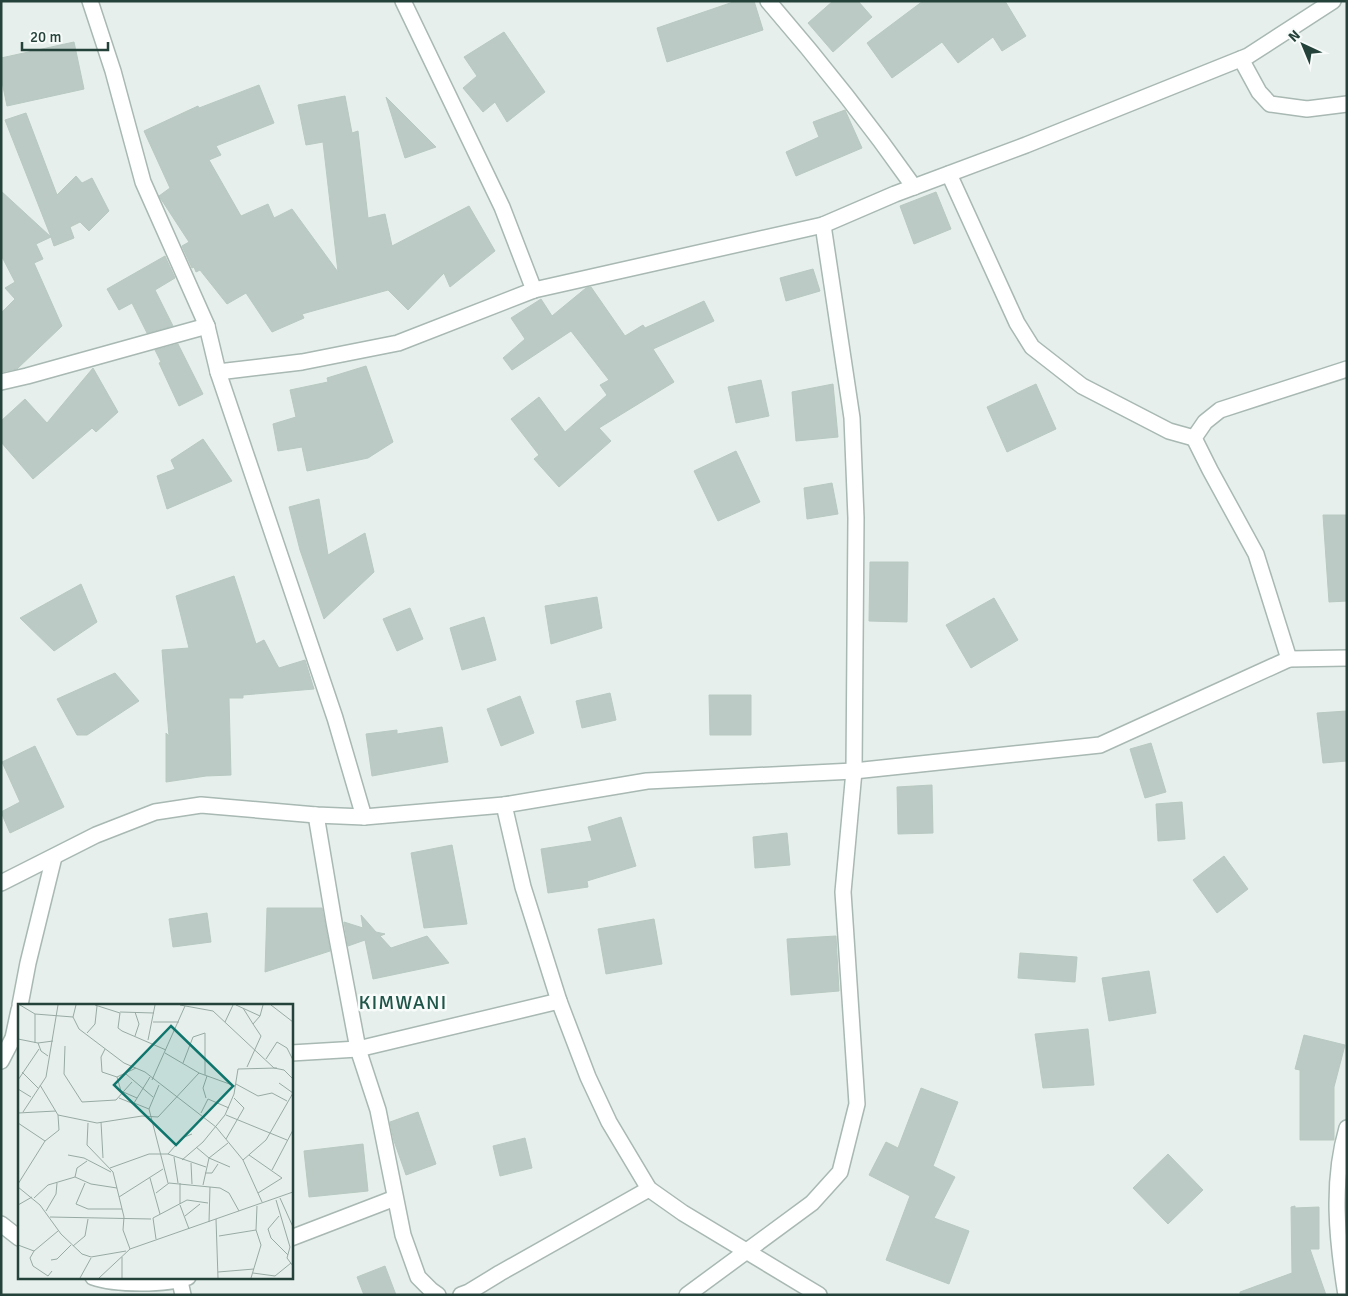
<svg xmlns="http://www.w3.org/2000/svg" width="1348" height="1296" viewBox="0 0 1348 1296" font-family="Signika,sans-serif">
<rect width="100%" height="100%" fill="#e6efeb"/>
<g fill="#bbcac4" stroke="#b8c9c2">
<polygon points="736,1 754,1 763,30 667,62 657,28"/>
<polygon points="833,1 858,1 872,17 833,52 808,23"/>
<polygon points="923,1 1005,1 1026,36 1002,51 993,37 958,63 942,42 892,78 867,43"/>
<polygon points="504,32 545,92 507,122 495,102 483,112 463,88 477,76 464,57"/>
<polygon points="74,42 84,89 7,106 1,77 1,58"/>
<polygon points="259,85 274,123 216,146 221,155 209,160 241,216 268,204 274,218 292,209 338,272 323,142 306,145 298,105 345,96 352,133 358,131 368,218 385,214 392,246 469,206 495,251 450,287 444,273 408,310 388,290 302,314 304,318 272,332 246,293 227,304 200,270 196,272 194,267 192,268 182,246 189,242 159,196 170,188 144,131 198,106 199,108"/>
<polygon points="386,97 436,147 405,158"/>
<polygon points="845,110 862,148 796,176 786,152 819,137 813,122"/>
<polygon points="26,113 57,195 76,176 82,183 92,178 109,211 89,231 80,222 70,227 74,238 54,246 51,237 36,244 43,259 34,263 62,326 17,369 1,372 1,313 15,299 5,288 15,282 1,255 1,191 51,237 5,120"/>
<polygon points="936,192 951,229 914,244 900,206"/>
<polygon points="165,256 175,278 155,290 173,326 147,333 132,303 119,310 107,289"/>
<polygon points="813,269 820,291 786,301 780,278"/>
<polygon points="591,287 625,336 643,325 645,328 704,301 714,321 653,349 674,382 599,428 611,441 559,487 534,459 539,455 511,419 539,397 565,432 607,395 600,385 609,380 571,331 512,370 503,358 525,339 511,318 541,299 552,316 586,288"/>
<polygon points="178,344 203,394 179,406 159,363 161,362 155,350"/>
<polygon points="366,366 393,442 368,458 307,471 302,447 278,451 273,424 296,417 290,390 328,382 327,378"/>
<polygon points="93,368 118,412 96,432 92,428 33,479 1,442 1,421 25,399 47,423"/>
<polygon points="761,380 769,416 736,423 728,387"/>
<polygon points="833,384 838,437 796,441 792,392"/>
<polygon points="1036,384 1056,429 1007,452 987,407"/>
<polygon points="203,439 232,481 167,509 157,476 175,469 171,460"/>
<polygon points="736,451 760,502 718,521 694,471"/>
<polygon points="832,483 838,514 807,519 804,488"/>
<polygon points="319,499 328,555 365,533 374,572 324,619 300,550 289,507"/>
<polygon points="1323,515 1347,515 1347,601 1329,602"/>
<polygon points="870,562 908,562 907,622 869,621"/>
<polygon points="234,576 256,644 264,640 276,663 275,664 276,663 279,668 305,660 314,689 243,695 243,698 229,698 231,775 206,776 166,782 166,733 169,736 162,650 189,648 176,596"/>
<polygon points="81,584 97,622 54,651 20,618"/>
<polygon points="597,597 602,628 551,644 545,606"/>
<polygon points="994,598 1018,640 971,668 946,625"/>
<polygon points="410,608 423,639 397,651 383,619"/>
<polygon points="484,617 496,660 462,670 450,628"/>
<polygon points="115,673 139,701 87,735 77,735 57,699"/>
<polygon points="610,693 616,720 582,728 576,701"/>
<polygon points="709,695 751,695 751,735 710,735"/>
<polygon points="520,696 534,733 501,746 487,709"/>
<polygon points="1347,711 1347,761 1323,763 1317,713"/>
<polygon points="442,727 448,762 372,776 366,734 397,730 397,734"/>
<polygon points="1151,743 1166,792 1145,798 1130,749"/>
<polygon points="35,746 64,807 10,833 1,812 20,802 2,762"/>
<polygon points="932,785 933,833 898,834 897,787"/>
<polygon points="1182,802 1185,839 1158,841 1156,804"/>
<polygon points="621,817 636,866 587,881 588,887 548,893 541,849 592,841 588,827"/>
<polygon points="787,833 790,865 755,868 753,837"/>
<polygon points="452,845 467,924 424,928 411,853"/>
<polygon points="1224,856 1248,889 1217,913 1193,880"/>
<polygon points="267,908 322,908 330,951 265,972"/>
<polygon points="207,913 211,942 173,947 169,919"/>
<polygon points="361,915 376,932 385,934 380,936 391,948 427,936 449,963 373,979 365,940 348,946 344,922 363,928"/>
<polygon points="654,919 662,964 606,974 598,929"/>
<polygon points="836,936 839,991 791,995 787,939"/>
<polygon points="1020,953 1077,957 1075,982 1018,978"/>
<polygon points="1149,971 1156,1013 1109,1021 1102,978"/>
<polygon points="1088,1029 1094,1085 1043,1088 1035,1034"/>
<polygon points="1304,1035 1345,1045 1334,1087 1334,1140 1300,1140 1300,1070 1295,1069"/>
<polygon points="921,1088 958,1102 933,1166 955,1177 934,1218 969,1231 949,1284 886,1260 910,1196 869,1175 886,1142 898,1148"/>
<polygon points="418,1112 436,1164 406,1175 394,1141 390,1122"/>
<polygon points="525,1138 532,1168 500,1176 493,1146"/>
<polygon points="363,1144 368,1191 309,1197 304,1151"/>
<polygon points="1168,1154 1203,1190 1168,1224 1133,1188"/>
<polygon points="1295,1206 1295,1208 1319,1207 1319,1249 1310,1249 1326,1295 1240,1295 1240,1292 1292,1273 1291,1207"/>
<polygon points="385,1266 396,1295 364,1295 357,1277"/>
</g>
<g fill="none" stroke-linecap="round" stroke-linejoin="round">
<defs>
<g id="street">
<polyline points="90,1 113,71 143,182 207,326 218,372 335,718 364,817"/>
<polyline points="403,1 502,207 534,290"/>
<path d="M 768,1 C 820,61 869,123 914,187"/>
<polyline points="1241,59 1259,92 1270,104 1307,109 1347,104"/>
<polyline points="949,174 1017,323 1032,347 1082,386 1169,431 1194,438"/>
<polyline points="218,372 302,362 398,343 534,290 823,225 895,194 1026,145 1248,56 1333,1"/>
<polyline points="1,382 27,376 207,326"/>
<polyline points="1289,659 1256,554 1210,470 1194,438 1205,422 1220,410 1347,369"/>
<polyline points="504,805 523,887 559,1001 588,1077 609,1122 649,1189 683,1213 819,1295"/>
<polyline points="316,815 334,922 358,1049 378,1110 403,1235 418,1277 431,1290 438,1295"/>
<polyline points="1,883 96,835 155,812 201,805 316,815 364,817 504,805 647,781 854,771 1100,745 1289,659 1347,658"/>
<polyline points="20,1005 28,963 54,857"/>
<polyline points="291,1053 358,1049 559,1001"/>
<polyline points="1,1061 13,1038 19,1010"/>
<polyline points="1,1224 19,1238"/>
<polyline points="291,1238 395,1198"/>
<path d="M 93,1277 C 115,1285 167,1285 188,1277"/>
<polyline points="179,1277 183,1295"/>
<polyline points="461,1295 469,1292 500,1273 649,1189"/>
<polyline points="687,1295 812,1203 840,1172 857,1104 843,892 854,771 856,518 852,418 823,225"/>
<path d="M 1346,1295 C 1337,1240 1331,1182 1347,1128"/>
</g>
</defs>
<use href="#street" stroke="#a8b8b2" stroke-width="18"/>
<use href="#street" stroke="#fff" stroke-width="15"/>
</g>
<g text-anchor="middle" stroke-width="5" stroke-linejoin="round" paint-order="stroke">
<g font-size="20" letter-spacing="1" fill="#1f5548" stroke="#f7fbf9">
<text x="403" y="1009">KIMWANI</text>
</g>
</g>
<g transform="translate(18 1004)">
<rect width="275" height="275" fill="#e6efeb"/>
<path fill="none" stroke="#98aaa4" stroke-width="1" d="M 2,1 L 17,10 L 55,13M 58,1 L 55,13 L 61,25 L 106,59 L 127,68 L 198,123 L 225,156 L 244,198M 77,1 L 102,9 L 100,24 L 104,27 L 148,46M 162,1 L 195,7 L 256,64 L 266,66 L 275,75M 218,1 L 242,12M 253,1 L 275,18M 225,4 L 235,20M 102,8 L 136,9M 117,8 L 121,20 L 117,32M 17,10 L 17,39M 135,18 L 161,18M 207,18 L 215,1M 69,29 L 77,20 L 79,2M 0,35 L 20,39 L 35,37M 130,36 L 137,1M 20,39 L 23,47 L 30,52M 47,42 L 46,70 L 64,98 L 98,96 L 114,78M 87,45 L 83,53 L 84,68 L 99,73 L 118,64M 147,49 L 181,69 L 217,82M 248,55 L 259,38 L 269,44 L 275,56M 165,59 L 175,33 L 187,29 L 187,71M 229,63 L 243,32 L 235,20 L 242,12 L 245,1M 4,68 L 20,84M 108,70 L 135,93M 99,73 L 103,87 L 119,94M 0,76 L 21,45M 134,76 L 167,2M 261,79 L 275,89M 218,80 L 240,92 L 254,89 L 269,97M 141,81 L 131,105 L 150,179M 0,85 L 13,93M 101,94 L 116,100M 188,94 L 185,84 L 189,72M 131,105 L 116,99 L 132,73M 5,108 L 28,73 L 40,1M 0,109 L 38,107M 183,109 L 190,95 L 211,104M 40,111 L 79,119 L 124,112 L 140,113 L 181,69M 208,111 L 269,136M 83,118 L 85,154M 0,119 L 27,137M 70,119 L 69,141 L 95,168 L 106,213 L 105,226 L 112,245M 208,135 L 226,104 L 216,94M 178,143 L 191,154M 150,150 L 164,134 L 174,130M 50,151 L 66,154 L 93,168M 231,151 L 264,174 L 240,189M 156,153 L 160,179M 191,154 L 212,163M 164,156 L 185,138 L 207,111 L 216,90 L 220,65 L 259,64M 225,156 L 248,136 L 275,89M 69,157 L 59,164 L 57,173 L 73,180 L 99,184M 173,159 L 174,180M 92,164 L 131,150 L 150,150 L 188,163M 254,166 L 275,126M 187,169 L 194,169 L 200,160M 132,174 L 142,210M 67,179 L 58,200 L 70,205 L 104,205M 162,179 L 162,200M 0,180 L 27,137 L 41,126 L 40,111 L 22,81M 185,181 L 191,154 L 210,139M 0,183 L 22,201 L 43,230 L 64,250 L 73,253 L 108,247M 138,189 L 151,179 L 202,184 L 211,189 L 221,207M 101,193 L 145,165M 16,194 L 30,181 L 57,173M 262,194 L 275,223M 258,196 L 272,243 L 269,254 L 275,262M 0,201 L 14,193M 162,201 L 171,225M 28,207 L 38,190 L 39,179M 167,212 L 182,200M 261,212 L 250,225 L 253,234 L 270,251M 32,213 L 133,215M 198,215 L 200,274M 191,218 L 192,183M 201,232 L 238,226M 138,235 L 135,214 L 169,196 L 190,199M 0,241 L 16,247 L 40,227M 55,242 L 67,232 L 70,215M 16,247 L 12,254 L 15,262 L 30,272 L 34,267M 104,253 L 104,274M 33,256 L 39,255 L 53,241M 200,268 L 236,265M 235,269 L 257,272 L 273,259M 62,274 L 73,254M 81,274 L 112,245 L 275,188M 233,274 L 243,241 L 238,226 L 239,202"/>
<path fill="#0f766e" fill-opacity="0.15" stroke="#0f766e" stroke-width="2.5" d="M 153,22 L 215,82 L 158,141 L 96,81 Z"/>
<rect width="275" height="275" fill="none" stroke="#24423a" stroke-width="2.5"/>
</g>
<rect width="1348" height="1296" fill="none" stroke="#24423a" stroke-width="5"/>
<g transform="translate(1303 45) rotate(316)" stroke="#f7fbf9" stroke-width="4" paint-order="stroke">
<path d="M0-4L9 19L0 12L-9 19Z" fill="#24423a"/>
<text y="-8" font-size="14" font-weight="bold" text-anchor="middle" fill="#24423a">N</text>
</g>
<path d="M22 42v8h86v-8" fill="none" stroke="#24423a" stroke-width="2.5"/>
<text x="30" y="42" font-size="15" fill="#24423a" stroke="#f7fbf9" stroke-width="4" paint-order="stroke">20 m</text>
</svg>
